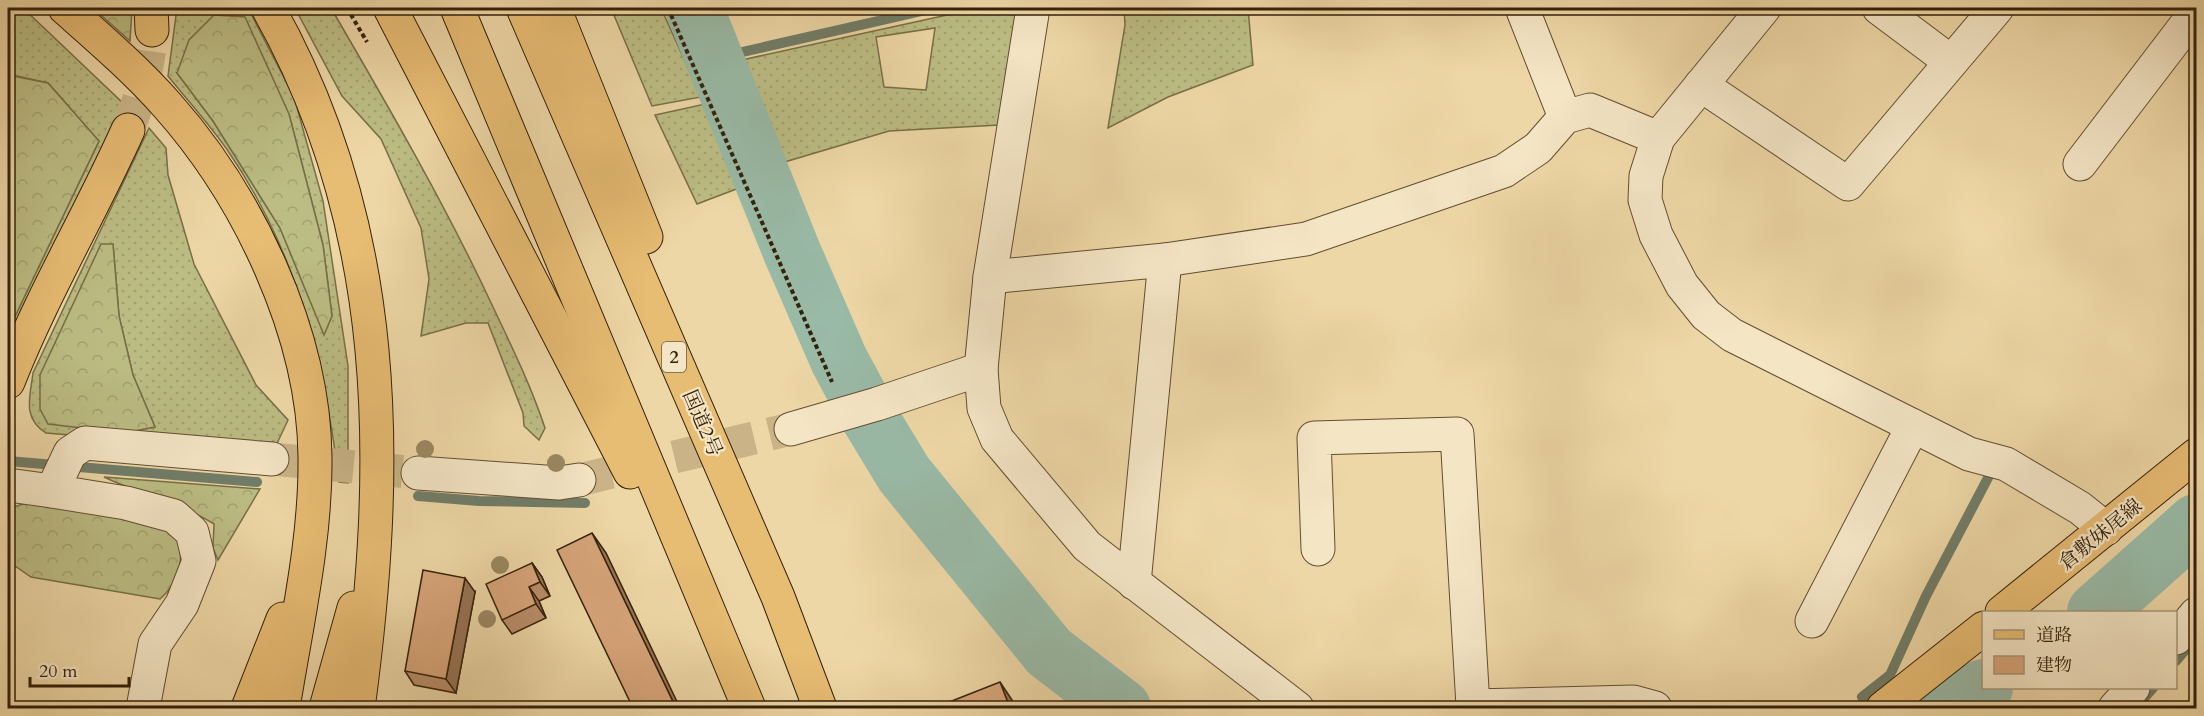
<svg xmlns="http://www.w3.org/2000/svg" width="2204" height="716" viewBox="0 0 2204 716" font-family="Cardo,'Noto Serif JP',serif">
<defs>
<pattern id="grass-dots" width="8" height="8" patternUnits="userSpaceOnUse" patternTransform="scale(1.5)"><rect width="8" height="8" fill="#bcbd84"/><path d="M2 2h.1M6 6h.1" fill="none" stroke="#a2a271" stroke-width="1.8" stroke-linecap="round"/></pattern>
<pattern id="forest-crowns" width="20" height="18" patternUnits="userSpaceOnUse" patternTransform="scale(1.5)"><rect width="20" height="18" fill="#bcbd84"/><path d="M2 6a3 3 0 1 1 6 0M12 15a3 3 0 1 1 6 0" fill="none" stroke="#a2a271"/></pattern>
</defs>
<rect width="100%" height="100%" fill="#eed7a6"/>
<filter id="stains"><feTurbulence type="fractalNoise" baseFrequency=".00333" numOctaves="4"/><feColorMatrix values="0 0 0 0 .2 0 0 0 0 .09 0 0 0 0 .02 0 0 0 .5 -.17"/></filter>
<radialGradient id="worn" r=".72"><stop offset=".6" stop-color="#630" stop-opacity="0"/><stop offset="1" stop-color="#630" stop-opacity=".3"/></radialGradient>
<g fill="url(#grass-dots)" stroke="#786f47" stroke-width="1.5" fill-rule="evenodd">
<polygon points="8,8 23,8 126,106 8,346 8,331 99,141 48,83 8,74"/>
<path d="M 177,8 L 248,8 L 294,97 L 323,201 L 348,366 L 348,483 L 339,482 C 325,363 297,252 228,151 C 210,125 188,101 168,76 ZM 177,73 L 289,114 L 323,245 L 332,316 L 324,334 L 280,228 L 213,121 Z"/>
<path d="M 295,8 L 331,8 C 388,106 445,204 493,307 C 512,347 531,386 545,428 L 539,440 L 524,426 L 523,413 L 488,323 L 466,323 L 421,336 L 429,279 L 421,228 L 381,139 L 342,96 Z"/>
<polygon points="611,8 661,8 701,97 652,106"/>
<path d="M 979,8 L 1019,8 L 999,125 L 889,131 L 771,166 L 728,63 ZM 935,28 L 926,90 L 884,87 L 876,37 Z"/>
<polygon points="1124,8 1248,8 1253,65 1168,97 1108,128 1125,25"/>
<polygon points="705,104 739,188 697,204 655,115"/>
<path d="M 149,128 L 166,148 L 168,175 L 194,264 L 256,385 L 288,420 L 273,452 L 46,433 C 22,418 30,397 33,373 ZM 113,244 L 119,316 L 133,375 L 155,427 L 124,433 Z"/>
</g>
<g fill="url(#forest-crowns)" stroke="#786f47" stroke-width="1.5">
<polygon points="93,8 132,8 130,41"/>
<polygon points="214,15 245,17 289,114 323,245 332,316 324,335 280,228 213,121 177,73 189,40"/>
<polygon points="8,75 48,83 99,141 8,331"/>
<polygon points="101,244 113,244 119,316 133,375 155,427 124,433 48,424 40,409 40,375"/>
<path d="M 104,477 L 260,489 L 218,560 L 213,548 L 214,524 C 180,503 140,494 104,477 Z"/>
<path d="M 36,500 L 162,525 L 177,533 C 185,557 180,582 160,599 L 31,577 L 8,561 L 8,514 L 10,508 Z"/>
</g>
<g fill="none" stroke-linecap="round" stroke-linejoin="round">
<g stroke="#717d68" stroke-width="10">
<polyline points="716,58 935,8"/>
<polyline points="8,461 257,482"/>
<polyline points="418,496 479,501 585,503"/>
<polyline points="2176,661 2191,643"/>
<polyline points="1990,688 1994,708"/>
<polyline points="1866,704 1862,697 1890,675 1926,596 1990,474"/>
<polyline points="2139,704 2153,688"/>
</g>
<g stroke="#99baa7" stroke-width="58">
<polyline points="694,8 792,252 839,360 870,418 904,474 1049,652 1122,708"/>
<polyline points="2096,612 2196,523"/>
<polyline points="1942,708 1984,688"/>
</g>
<g stroke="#c9b387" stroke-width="33" stroke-dasharray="33 16" stroke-linecap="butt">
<polyline points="272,459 418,473"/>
<polyline points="579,480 791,429"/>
</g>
<path stroke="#c9b387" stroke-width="33" stroke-dasharray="33 16" stroke-linecap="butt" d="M 128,130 C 141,96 149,66 152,30"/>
<defs>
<g id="minor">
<polyline points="1522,8 1565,117"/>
<polyline points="1764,8 1658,138 1646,176 1645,200 1656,235 1682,285 1706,315 1732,335 1969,454 2006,464 2080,508 2106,529"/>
<polyline points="1879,8 1951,62"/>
<polyline points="1701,85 1848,184 1997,8"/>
<polyline points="2080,164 2196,12"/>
<polyline points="990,277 1165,260 1306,239 1504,171 1538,148 1565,117 1590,110 1658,138"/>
<polyline points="981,369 984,408 997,439 1087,546 1297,708"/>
<polyline points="791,429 877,404 981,369 990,277 1033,8"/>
<polyline points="418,473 559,483 579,480"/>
<polyline points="8,485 52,491 70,453 85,443 272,459"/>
<polyline points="52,491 126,503 174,516 192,532 199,561 182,604 155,644 143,708"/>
<polyline points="1318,549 1314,438 1457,434 1473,706 1633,702 1655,708"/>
<polyline points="1134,583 1165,260"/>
<polyline points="1812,621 1913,426"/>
<polyline points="2176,638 2196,614"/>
<polyline points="2115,708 2133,688"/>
</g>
<g id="major">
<polyline points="2002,612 2196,455"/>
<polyline points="1883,708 1984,628"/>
</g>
<g id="highway">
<path d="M 65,8 C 100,39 136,70 167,105 C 248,196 314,333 315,457 C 316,541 296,626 283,708"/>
<polyline points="151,8 152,30"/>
<path d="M 268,8 C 392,228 391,464 358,708"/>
<polyline points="390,8 630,472"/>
<polyline points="457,8 749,708"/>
<polyline points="523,8 778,597 820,708"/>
<polyline points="554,8 646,237"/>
<path d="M 8,382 C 42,295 90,215 128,130"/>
<polyline points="248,708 283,619"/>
<polyline points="326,708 354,608"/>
</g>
</defs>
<use href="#minor" stroke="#624e31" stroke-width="35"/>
<use href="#major" stroke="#34210a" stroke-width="35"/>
<use href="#highway" stroke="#34210a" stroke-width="35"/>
<g stroke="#34210a" stroke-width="4" stroke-dasharray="4.5 3" stroke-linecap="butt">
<polyline points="347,8 367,42"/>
<polyline points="668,8 832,382"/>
</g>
<use href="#minor" stroke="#f4e5c5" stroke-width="33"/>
<use href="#major" stroke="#e7bc73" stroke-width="33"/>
<use href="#highway" stroke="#e7bc73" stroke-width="33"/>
</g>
<g fill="#9a8861">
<circle cx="425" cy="449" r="9"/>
<circle cx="556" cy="463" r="9"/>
<circle cx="500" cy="565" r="9"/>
<circle cx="487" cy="619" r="9"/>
</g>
<g fill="#b98d68" stroke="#34210a" stroke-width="1.5">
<polygon points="532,563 542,577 550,596 539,601 546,618 512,634 502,620"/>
<polygon points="475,592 456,693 414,685 405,671"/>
</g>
<g fill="#967355" stroke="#34210a" stroke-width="1.5">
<polygon points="592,533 606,553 680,708 676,708"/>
<polygon points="532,563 542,577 550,596 540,582"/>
<polygon points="465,578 475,592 456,693 446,679"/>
<polygon points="529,587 539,601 546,618 536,604"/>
<polygon points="1000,682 1016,706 1017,708 1010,708"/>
</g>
<g fill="#d7a479" stroke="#34210a" stroke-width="1.5">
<polygon points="592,533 676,708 633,708 557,550"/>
<polygon points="532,563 540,582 529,587 536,604 502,620 486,584"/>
<polygon points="423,570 465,578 446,679 405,671"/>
<polygon points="1000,682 1010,708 934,708"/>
</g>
<g text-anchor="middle" stroke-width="4.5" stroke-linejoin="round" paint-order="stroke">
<rect fill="#f4e5c5" stroke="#6e5c42" stroke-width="1.5" x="662" y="342" width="24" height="30" rx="4.5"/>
<g font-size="18" font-weight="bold" fill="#34210a">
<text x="674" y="363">2</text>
</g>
<g font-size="20" fill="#34210a" stroke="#f4e5c5">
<text transform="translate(703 423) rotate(67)" y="7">国道2号</text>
<text transform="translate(2100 534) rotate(-39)" y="7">倉敷妹尾線</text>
</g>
</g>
<rect width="2204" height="716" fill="none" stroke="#eed7a6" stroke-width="30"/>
<rect x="9" y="9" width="2186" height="698" fill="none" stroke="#34210a" stroke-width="3"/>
<rect x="15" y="15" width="2174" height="686" fill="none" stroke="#34210a" stroke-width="1.5"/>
<rect x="1982" y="611" width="195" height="78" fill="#f4e5c5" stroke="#a7977a" stroke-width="1.5"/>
<rect x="1994" y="630" width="30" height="9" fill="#e7bc73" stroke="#a7977a" stroke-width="1.5"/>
<text x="2036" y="641" font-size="18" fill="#34210a">道路</text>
<rect x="1994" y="656" width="30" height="18" fill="#d7a479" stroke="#a7977a" stroke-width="1.5"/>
<text x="2036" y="671" font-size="18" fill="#34210a">建物</text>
<path d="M30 677v9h99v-9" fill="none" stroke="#34210a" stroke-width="3"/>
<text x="39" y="677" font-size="18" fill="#34210a" stroke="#f4e5c5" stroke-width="4.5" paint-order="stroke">20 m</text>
<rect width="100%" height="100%" filter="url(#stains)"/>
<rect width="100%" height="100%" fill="url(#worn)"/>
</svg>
